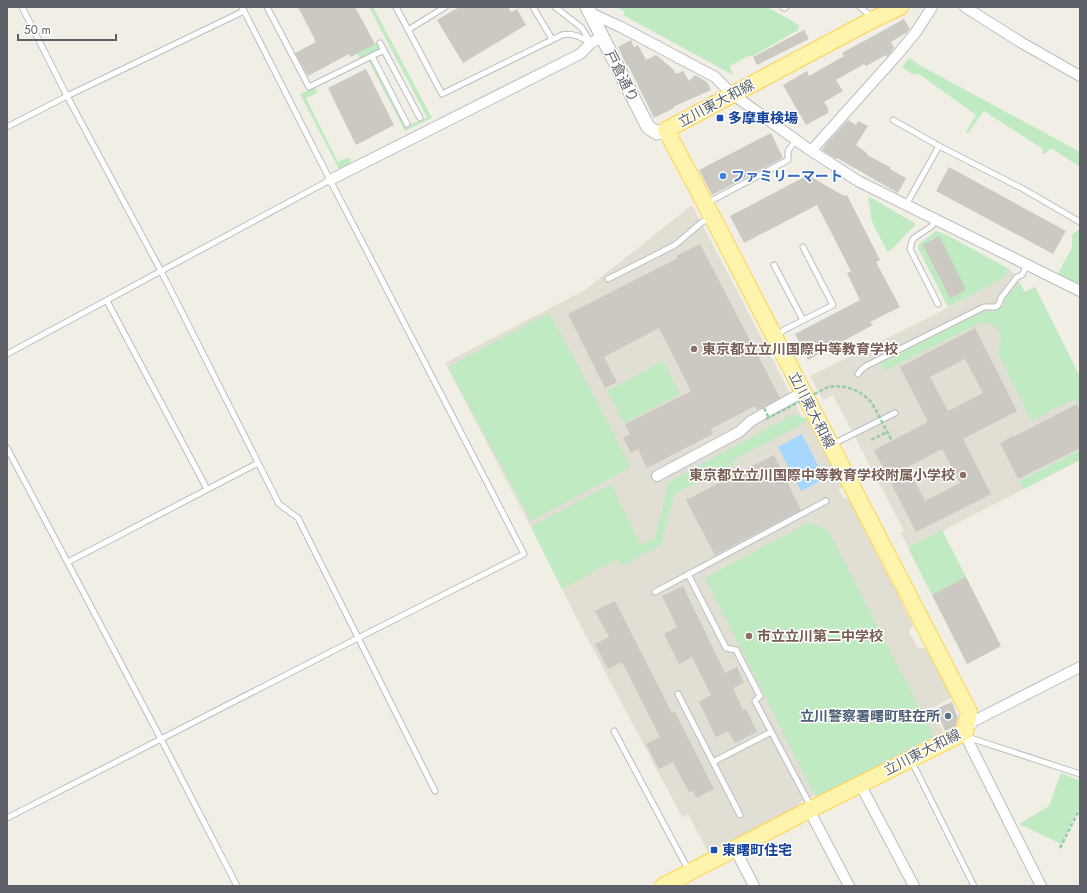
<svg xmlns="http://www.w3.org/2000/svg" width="1087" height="893" viewBox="0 0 1087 893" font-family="Jost,'Noto Sans JP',sans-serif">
<rect width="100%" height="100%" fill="#f1efe5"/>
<g fill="#e1ded4">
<polygon points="692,205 758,331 802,417 807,419 842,486 842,488 839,489 843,498 849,499 913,625 909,632 918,648 925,648 952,697 931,709 943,732 820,796 815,795 800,802 798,807 709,854 688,814 682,817 576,617 531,527 445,363 585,290"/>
<polygon points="1009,269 1013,272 1025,292 1035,287 1080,377 1080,460 942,531 1001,646 967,664 901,533 904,531 833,395 823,400 810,376 928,318 1002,279"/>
</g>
<g fill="#c0eac1">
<polygon points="369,7 373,7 432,118 405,131 368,60 371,59 407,128 411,126 410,124 415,122 415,123 427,117"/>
<polygon points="616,7 767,7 799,25 798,30 753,56 748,56 730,66 733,75 623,15 625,12"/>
<polygon points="378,42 381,49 360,60 357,53"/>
<polygon points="909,58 923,67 1080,152 1080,167 1051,148 1045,154 1042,153 1043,149 984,111 968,133 966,132 976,115 919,74 912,74 902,67"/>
<polygon points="315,87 317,93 306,98 338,162 349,157 351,161 349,164 339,169 300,94"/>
<polygon points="870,197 916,224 890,251 887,251 872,222 868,198"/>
<polygon points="1079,229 1080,230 1080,286 1057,275 1072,248 1072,235"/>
<polygon points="936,231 945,234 1009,269 1002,279 948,307 918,248 919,244"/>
<polygon points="1019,282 1025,292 1035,287 1080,377 1080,406 1078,402 1072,400 1032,421 998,353 1001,338 995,325 981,322 884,371 880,364 982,312 989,310 992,312 1004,305 1005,299"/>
<polygon points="549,313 575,360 631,467 531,521 448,367"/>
<polygon points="663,361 680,394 624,423 607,391"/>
<polygon points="794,414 807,419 804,423 733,460 734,464 677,492 674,495 661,545 622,566 617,559 562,589 531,527 611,484 641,545 655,537 669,482"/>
<polygon points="1080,450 1080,460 1024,489 1019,481"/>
<polygon points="808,523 828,530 934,736 820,796 815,795 705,578"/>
<polygon points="942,530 966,577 932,595 908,548"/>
<polygon points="1061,773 1080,781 1080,804 1061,844 1019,824 1049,806"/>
</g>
<polygon fill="#a7d6ff" points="802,434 825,479 801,491 778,447"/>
<g fill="#ccc8c2" fill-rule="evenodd">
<polygon points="298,7 355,7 375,44 351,57 349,54 308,76 295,53 316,42"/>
<polygon points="459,7 508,7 511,12 517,9 526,25 463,63 437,20"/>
<polygon points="904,19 910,29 906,33 891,42 894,48 887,57 886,55 866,66 864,64 836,80 843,91 824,102 828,108 828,113 806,125 783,85 807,71 809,76 844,56 842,53"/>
<polygon points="804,30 809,39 757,65 753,57"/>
<polygon points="631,40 634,47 638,45 646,60 656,55 673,69 676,74 683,71 689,81 695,75 707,82 711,90 673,107 674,108 654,118 628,65 627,66 618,47"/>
<polygon points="366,69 394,125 356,145 328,88"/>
<polygon points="848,120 856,125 858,121 868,126 856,145 868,154 867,155 890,167 890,169 906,178 898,193 837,158 836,159 822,150 826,144"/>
<polygon points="771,133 783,158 712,195 699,170"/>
<polygon points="949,167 1066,231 1053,254 936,191"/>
<polygon points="808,175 844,196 847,195 880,260 876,262 900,307 870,322 873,325 808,360 795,334 860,300 847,273 851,271 817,205 744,243 730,216"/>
<polygon points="939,236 966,290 950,298 923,245"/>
<polygon points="700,244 780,398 757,410 755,406 711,429 713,434 647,468 638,449 631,453 623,438 630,434 625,424 691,391 659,328 604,357 617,382 605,388 568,314 678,258 676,256"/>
<path d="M 975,328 L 1017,411 L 963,439 L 991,494 L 916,532 L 874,450 L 928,422 L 900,367 ZM 965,359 L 983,393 L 948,411 L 930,377 ZM 942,449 L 960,483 L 925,501 L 908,467 Z"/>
<polygon points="1077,404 1080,411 1080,448 1018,479 1000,443 1013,436 1013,437"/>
<polygon points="774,455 801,510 715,555 686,500"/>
<polygon points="966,577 1001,646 967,664 932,595"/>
<polygon points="683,586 725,673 737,667 744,683 733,688 743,710 746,709 757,732 735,743 728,731 716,737 699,702 711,695 692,657 679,664 664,634 677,627 662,596"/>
<polygon points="615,601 672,713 675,712 714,789 697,798 693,791 689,792 673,762 659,769 646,744 660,737 622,662 608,669 595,644 609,637 595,611"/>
<polygon points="952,702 958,718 957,721 956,726 945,731 936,709"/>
</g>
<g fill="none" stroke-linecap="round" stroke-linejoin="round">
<defs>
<g id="service">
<polyline points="22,7 67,96 161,271 279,504 298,518 435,791"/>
<polyline points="267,7 309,87 384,50"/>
<path d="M 396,7 L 442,94 L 562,35 C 573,32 582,38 591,43"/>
<polyline points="533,7 552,39"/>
<polyline points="555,7 582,28 590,42"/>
<polyline points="783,7 785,8 786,7"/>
<polyline points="860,7 872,17"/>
<polyline points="408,30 445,7"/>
<polyline points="380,43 420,118"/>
<polyline points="372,56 407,124"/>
<polyline points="893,120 939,146 1025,190 1080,222"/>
<polyline points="7,127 67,96 244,11"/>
<polyline points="707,203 788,160 788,151 796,140"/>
<polyline points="906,205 939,146"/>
<polyline points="935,220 932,226 914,238 912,241 910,249 938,304"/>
<polyline points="774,265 803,320"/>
<polyline points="608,279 675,245 701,223 711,217"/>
<polyline points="107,301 207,489"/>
<polyline points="777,335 784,330 833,305 803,247"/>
<polyline points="7,354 330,180"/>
<polyline points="858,374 862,369 866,366 984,307 996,307 999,304 1001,298 1017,277 1022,275 1027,265"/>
<polyline points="833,444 895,413"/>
<polyline points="7,448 161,739 237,886"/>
<polyline points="68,562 258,463"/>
<polyline points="688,574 726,648 736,650 760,696 755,701 809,803 809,808"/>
<polyline points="655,592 826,501"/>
<polyline points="678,694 740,815"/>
<polyline points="614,731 689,871"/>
<polyline points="967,737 1080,774"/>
<polyline points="713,762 771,732"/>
<polyline points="912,762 974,886"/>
<polyline points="7,818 358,638 524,554 330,180 242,7"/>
</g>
<g id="minor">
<polyline points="965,7 1022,43 1080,76"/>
<polyline points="590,13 621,27 715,77 732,94 756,111 807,148 858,181 1080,291"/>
<polyline points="812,150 897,55 916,32 932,7"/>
<polyline points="330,180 580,54 591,43 602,37"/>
<polyline points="657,476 739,432 751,421 803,392"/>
<polyline points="860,784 914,886"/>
<polyline points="809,810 849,886"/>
<polyline points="735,849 754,886"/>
<polyline points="1041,886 966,737 965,732 974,721 1080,667"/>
</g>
<polyline id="tertiary" points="587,7 648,127 657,133 666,130"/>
<polyline id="primary" points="663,886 809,810 965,732 969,712 717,226 666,130 874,19 900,7"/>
</defs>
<use href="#service" stroke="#babdc2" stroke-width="7"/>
<use href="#minor" stroke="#babdc2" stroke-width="12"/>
<use href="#tertiary" stroke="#babdc2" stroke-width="15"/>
<use href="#primary" stroke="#ffd350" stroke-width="18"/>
<g stroke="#97cca8" stroke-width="2.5" stroke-dasharray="4 2" stroke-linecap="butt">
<polyline points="871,440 887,432"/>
<polyline points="1060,848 1080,808"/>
</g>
<use href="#service" stroke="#fff" stroke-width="5"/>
<use href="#minor" stroke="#fff" stroke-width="10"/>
<use href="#tertiary" stroke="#fff" stroke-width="13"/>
<use href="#primary" stroke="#fff4ac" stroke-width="16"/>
<g stroke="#97cca8" stroke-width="2.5" stroke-dasharray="4 2" stroke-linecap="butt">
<polyline points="764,408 769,418"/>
<path d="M 766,419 L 828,387 C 845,384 861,390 872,403 L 892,441"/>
</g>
</g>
<g fill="#1a4fb4" stroke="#fff" stroke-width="1.5">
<rect x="716" y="114" width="8" height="8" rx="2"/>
<rect x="710" y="846" width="8" height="8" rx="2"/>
</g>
<circle fill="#3f7fe0" stroke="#fff" stroke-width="1.5" cx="723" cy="176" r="4"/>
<g fill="#8d6e63" stroke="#fff" stroke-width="1.5">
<circle cx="694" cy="349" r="4"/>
<circle cx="963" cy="475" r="4"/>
<circle cx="749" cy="636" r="4"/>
</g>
<circle fill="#5c6f8a" stroke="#fff" stroke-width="1.5" cx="948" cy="716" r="4"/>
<g text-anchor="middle" stroke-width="3" stroke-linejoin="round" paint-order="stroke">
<g font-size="14" fill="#5d6167" stroke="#fff">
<text transform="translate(622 76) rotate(63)" y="5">戸倉通り</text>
<text transform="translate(716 103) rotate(-28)" y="5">立川東大和線</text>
<text transform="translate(812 410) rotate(63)" y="5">立川東大和線</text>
<text transform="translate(922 752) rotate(-27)" y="5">立川東大和線</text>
</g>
<g font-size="14" font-weight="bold" fill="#164399" stroke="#fff" text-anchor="start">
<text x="728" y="123">多摩車検場</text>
<text x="722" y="855">東曙町住宅</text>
</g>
<g font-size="14" font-weight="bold" fill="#366cbe" stroke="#fff" text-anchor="start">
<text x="731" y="181">ファミリーマート</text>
</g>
<g font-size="14" font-weight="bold" fill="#785e54" stroke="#fff" text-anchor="start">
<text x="702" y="354">東京都立立川国際中等教育学校</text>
<text x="955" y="480" text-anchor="end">東京都立立川国際中等教育学校附属小学校</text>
<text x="757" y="641">市立立川第二中学校</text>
</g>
<g font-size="14" font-weight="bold" fill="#4e5e75" stroke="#fff" text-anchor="end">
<text x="940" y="721">立川警察署曙町駐在所</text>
</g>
</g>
<rect width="1087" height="893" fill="none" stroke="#5d6167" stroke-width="16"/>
<path d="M18 34v6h98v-6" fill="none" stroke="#5d6167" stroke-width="2"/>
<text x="24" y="34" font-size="12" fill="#5d6167" stroke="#ffffff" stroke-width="3" paint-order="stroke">50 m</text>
</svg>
